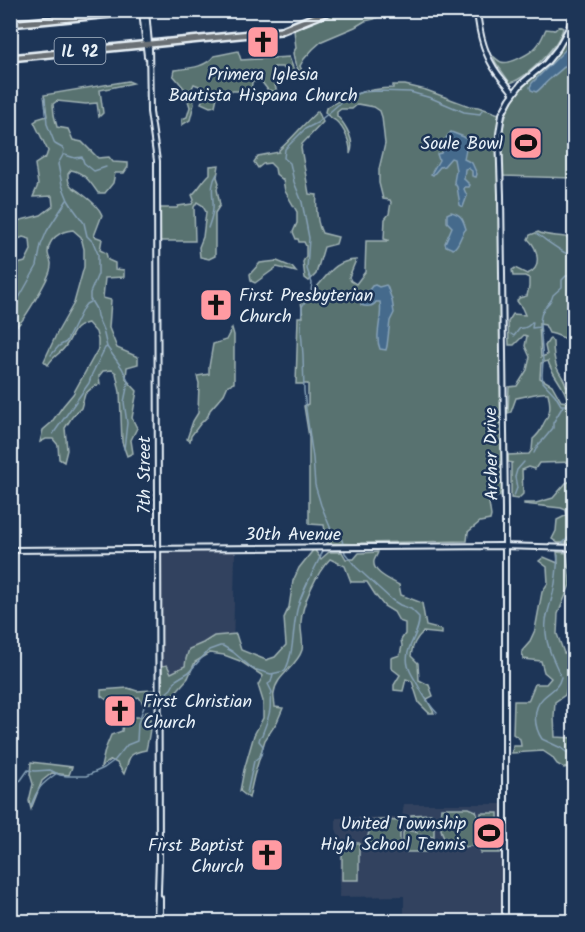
<svg xmlns="http://www.w3.org/2000/svg" width="585" height="932" viewBox="0 0 585 932" font-family="Kalam,sans-serif">
<rect width="100%" height="100%" fill="#1d3557"/>
<filter id="ink" filterUnits="userSpaceOnUse"><feTurbulence type="fractalNoise" baseFrequency=".0167" numOctaves="2"/><feDisplacementMap in="SourceGraphic" scale="12" xChannelSelector="R" yChannelSelector="G"/><feConvolveMatrix kernelMatrix="1 2 1 2 8 2 1 2 1" color-interpolation-filters="sRGB"/></filter>
<g filter="url(#ink)">
<g fill="#33435f">
<polygon points="163,551 235,551 233,651 218,642 161,695 161,555"/>
<polygon points="404,804 502,804 501,918 494,922 404,921 404,896 339,897 341,842 336,829 336,818 402,817"/>
</g>
<g fill="#58726f" stroke="#a0b2b4" stroke-width="1.5" fill-rule="evenodd">
<polygon points="338,11 389,11 374,19 365,21 355,27 322,41 313,49 304,59 300,66 303,73 308,76 303,79 295,63 293,53 296,48 294,30"/>
<path d="M 574,19 L 574,178 L 503,176 C 503,155 499,132 507,112 C 516,88 536,77 552,59 C 562,47 569,33 574,19 Z"/>
<path d="M 559,26 L 563,28 C 559,46 527,78 510,83 L 496,63 L 493,56 C 494,57 500,62 501,62 C 510,65 531,53 536,47 C 541,42 543,35 546,29 L 555,30 Z"/>
<path d="M 238,51 L 241,60 L 289,57 L 295,73 L 291,74 L 282,67 L 274,67 L 274,82 L 277,92 L 268,90 L 261,81 L 252,82 L 251,94 L 244,97 L 242,91 L 231,91 L 217,97 L 215,106 L 210,107 L 201,103 L 204,97 L 202,87 L 194,84 L 191,90 L 194,104 L 190,120 L 182,125 L 182,119 L 187,117 L 190,107 L 184,88 L 173,75 L 174,70 C 188,68 205,68 214,56 Z"/>
<path d="M 128,81 L 133,83 L 100,90 L 103,113 L 99,117 L 97,103 L 86,104 L 57,101 L 53,104 L 54,115 L 57,127 L 68,129 L 73,140 L 82,142 L 98,158 L 109,157 L 113,162 L 128,163 L 128,167 L 124,173 L 115,173 L 113,183 L 105,193 L 98,193 C 91,183 84,172 71,170 L 68,174 C 68,188 72,186 81,193 C 88,198 99,207 102,215 L 94,236 L 102,239 L 100,250 L 106,253 L 108,260 L 115,263 L 115,269 L 124,270 L 124,277 L 105,278 L 103,298 L 111,300 L 109,328 L 117,348 L 138,357 L 138,364 L 127,367 L 126,379 L 137,391 L 132,418 L 137,428 L 131,440 L 133,453 L 127,456 L 122,442 L 120,392 L 116,373 L 112,370 L 103,371 L 99,376 L 100,384 L 93,387 L 85,394 L 81,408 L 72,417 L 65,428 L 67,450 L 64,462 L 59,459 L 58,445 L 53,439 L 46,439 L 40,442 L 43,430 L 51,423 L 63,406 L 73,394 L 98,349 L 98,340 L 96,332 L 88,323 C 71,327 74,335 65,347 C 60,354 53,356 48,365 L 44,361 L 57,333 L 74,303 L 84,267 L 84,249 L 81,237 L 73,230 C 60,231 48,239 48,253 C 49,262 53,259 50,271 C 47,281 26,317 19,324 C 17,326 12,328 11,329 L 11,284 L 13,278 L 14,265 L 25,262 L 31,250 L 30,239 L 23,237 L 11,242 L 11,228 L 16,227 L 17,221 L 41,215 L 53,206 L 52,196 L 33,197 L 38,185 L 35,164 L 46,157 L 48,151 L 34,122 L 37,120 L 37,119 L 47,116 L 44,95 Z"/>
<path d="M 393,85 L 405,85 L 426,90 L 469,106 L 478,107 L 499,114 L 496,135 L 499,198 L 502,493 L 500,493 L 500,496 L 493,498 L 489,503 L 491,516 L 490,520 L 480,522 L 468,532 L 467,541 L 361,543 L 360,544 L 327,543 L 324,525 L 309,524 L 309,437 L 304,406 L 308,404 L 308,384 L 296,384 L 298,317 L 303,317 L 301,301 C 304,297 310,293 315,289 C 329,274 334,261 356,260 L 349,277 L 351,281 L 356,284 L 365,272 L 366,241 L 388,241 L 388,240 L 384,239 L 385,219 L 389,214 L 391,202 L 390,200 L 383,199 L 379,183 L 379,169 L 385,144 L 382,117 L 380,111 L 374,107 L 358,104 L 352,109 L 341,109 L 337,112 L 337,116 C 346,125 356,142 350,154 C 351,143 344,128 336,121 C 331,117 328,117 325,112 L 326,108 C 349,94 366,89 393,88 Z"/>
<path d="M 318,111 L 323,122 L 302,144 L 301,148 L 309,194 L 317,195 C 316,208 316,221 322,233 L 338,237 L 336,244 L 324,247 L 316,274 L 309,281 L 305,278 L 303,262 L 306,256 L 306,246 L 304,242 L 299,242 L 298,239 L 296,239 L 293,232 L 297,223 L 297,212 L 285,191 L 283,180 L 276,174 L 275,168 L 270,163 L 263,164 L 258,168 L 254,162 L 258,156 L 279,152 L 279,150 C 293,138 304,123 318,111 Z"/>
<path d="M 219,165 L 217,177 L 219,183 L 217,189 L 220,205 L 215,213 L 215,256 L 209,259 L 200,257 L 199,247 L 203,237 L 206,212 L 202,205 L 197,202 L 194,207 L 195,241 L 160,241 L 160,208 L 177,208 L 178,206 L 192,204 L 194,200 L 192,195 C 199,189 203,180 210,174 L 210,166 Z"/>
<path d="M 538,232 C 550,238 561,234 572,239 L 574,238 L 574,321 L 570,330 L 566,333 L 569,336 L 574,338 L 574,341 C 565,340 558,334 549,333 L 545,325 L 539,324 L 541,357 L 547,355 L 545,346 L 550,338 L 553,342 C 553,351 554,359 557,368 C 560,375 565,379 566,386 L 574,390 L 574,462 L 539,463 L 535,469 L 529,467 L 522,470 L 523,494 L 518,499 L 511,498 L 511,464 L 512,463 L 508,462 L 508,455 L 529,454 L 532,450 L 533,439 C 542,431 539,432 544,423 C 551,411 551,407 548,393 C 538,391 527,397 516,398 L 511,412 L 508,413 L 509,387 L 517,386 L 527,370 L 530,357 L 525,346 L 527,336 L 524,335 L 514,345 L 509,345 L 508,322 L 513,314 L 525,315 L 522,308 L 517,301 L 519,298 L 527,296 L 529,287 L 529,278 L 525,276 L 513,276 L 512,270 L 515,268 L 527,274 C 543,269 538,248 528,239 L 530,235 ZM 548,361 C 552,376 565,385 568,402 L 561,401 L 552,385 L 540,378 L 541,363 Z"/>
<polygon points="277,261 292,267 296,272 277,267 255,283 251,281 250,274 260,263"/>
<polygon points="232,328 234,335 234,383 228,385 224,394 210,410 208,416 200,424 191,436 190,441 187,439 193,421 198,413 199,383 197,376 209,374 209,367 213,344 226,340"/>
<polygon points="574,480 574,543 558,543 552,539 556,531 557,520 567,515 566,510 561,508 524,504 524,503 536,503 553,498 566,483"/>
<path d="M 314,549 L 321,559 L 329,552 L 342,552 L 346,559 L 354,559 L 359,553 L 378,552 C 378,553 374,560 374,561 C 372,573 391,580 399,585 L 401,595 L 422,603 L 426,626 L 442,630 L 442,634 L 423,632 C 415,639 412,646 411,656 L 418,663 L 419,680 L 429,685 L 433,696 L 427,699 L 434,713 L 429,713 L 419,703 L 412,681 L 406,679 L 403,691 L 394,690 L 394,685 L 400,675 L 391,668 L 391,658 L 400,655 L 402,646 L 401,640 L 405,634 L 405,623 L 399,621 L 394,612 L 384,606 L 376,596 L 367,582 L 351,582 L 345,566 L 330,559 C 317,572 302,604 301,622 C 300,631 304,642 302,650 C 297,667 276,675 274,693 C 273,697 275,702 275,707 L 283,708 L 277,722 L 265,740 L 254,776 L 249,798 L 240,791 L 244,770 L 254,735 L 263,718 L 263,701 L 258,685 L 263,676 L 240,661 L 224,655 L 210,653 L 195,662 L 188,678 L 174,694 L 163,701 L 162,666 L 167,665 L 171,673 L 185,666 L 186,659 L 189,649 L 203,643 L 214,636 L 236,634 L 241,650 L 266,660 L 275,657 L 286,645 L 284,618 L 289,607 L 293,581 L 299,568 Z"/>
<polygon points="557,552 567,553 570,585 558,614 557,634 564,653 574,655 574,672 571,673 565,695 555,702 554,717 555,737 574,738 574,766 564,768 557,764 552,757 543,751 512,753 513,746 521,746 520,739 513,734 514,701 528,701 535,684 546,684 551,678 544,672 541,661 523,659 522,651 529,643 535,630 542,592 548,583 547,567 539,561 544,557 558,563"/>
<polygon points="128,688 137,691 152,690 151,703 143,704 139,697 131,699 119,697 107,700 101,696 101,690"/>
<path d="M 126,709 L 131,710 L 134,717 L 142,717 L 147,711 L 149,711 C 152,724 149,737 146,750 C 125,754 131,758 124,774 L 117,763 L 111,760 L 101,767 L 105,750 L 111,735 L 122,731 L 123,721 Z"/>
<polygon points="31,762 72,767 69,775 52,773 42,781 31,809 29,801 33,784 30,774"/>
<path d="M 441,808 L 469,808 L 476,811 L 478,817 L 478,845 C 472,846 465,848 459,847 C 439,843 439,824 441,808 Z"/>
<polygon points="481,813 498,813 499,853 480,853"/>
<polygon points="431,814 434,818 434,837 420,835 425,844 426,852 406,852 403,849 403,833 405,830 417,832 412,825 411,815"/>
<polygon points="382,820 400,821 400,850 369,848 368,836 371,823 372,821"/>
<rect x="342" y="843" width="17" height="37"/>
</g>
<g fill="#446b8c" stroke="#86a1b7" stroke-width="1.5">
<path d="M 566,49 C 585,55 556,73 550,79 C 545,83 541,89 536,92 L 531,90 L 530,87 L 532,83 Z"/>
<polygon points="451,132 464,137 469,142 466,149 464,159 472,163 477,174 476,177 472,176 472,171 468,168 465,169 464,179 470,185 469,187 465,187 464,189 467,196 463,207 460,205 457,187 454,182 456,170 454,159 451,158 444,166 440,167 433,175 431,174 439,160 437,154 441,153 446,138"/>
<path d="M 451,212 C 461,214 463,219 466,229 C 460,235 460,245 453,249 L 446,246 L 445,243 L 452,227 L 447,222 L 447,214 Z"/>
<path d="M 375,285 L 379,287 L 386,285 L 387,286 L 392,300 L 394,313 L 390,321 L 387,346 L 386,350 L 380,349 C 374,336 383,317 380,302 L 376,302 C 373,307 366,307 361,305 L 361,301 L 372,286 Z"/>
</g>
<g fill="none" stroke-linecap="round" stroke-linejoin="round">
<g stroke="#86a1b7" stroke-width="1.5">
<polyline points="570,49 574,46"/>
<polyline points="45,98 47,124 55,144 64,149 63,155 58,164 62,185 68,200 73,208 84,223 87,236 93,242 98,254 98,274 90,293 90,299 96,309 97,316 103,330 107,347 122,368 127,378 128,383 124,402 127,423 124,449"/>
<polyline points="65,155 75,158 82,157 84,163 94,171 106,167"/>
<path d="M 208,228 C 210,222 213,215 213,208 C 214,196 209,186 217,174"/>
<path d="M 537,234 C 546,240 561,252 570,255 L 574,249"/>
<path d="M 574,275 L 566,276 L 562,280 L 562,287 L 553,295 C 552,301 550,301 546,306 C 542,311 540,318 540,324 L 543,361 L 542,375 L 543,382 L 555,395 L 561,405 L 570,405 L 574,411"/>
<polyline points="10,314 37,266 41,245 47,231 67,200"/>
<path d="M 511,334 L 514,336 L 520,328 C 525,329 529,326 532,322 L 533,322 L 532,328 L 540,327"/>
<polyline points="51,355 59,346 66,342 83,308 86,304 90,302"/>
<polyline points="53,434 89,383 92,374 105,348 107,347"/>
<polyline points="534,453 538,445 544,439 553,428 553,423 563,406"/>
<polyline points="514,496 517,488 515,477 517,470 524,462"/>
<polyline points="563,543 571,535 574,527"/>
<path d="M 558,555 C 557,569 556,584 552,597 C 549,610 544,620 546,633 C 547,650 555,662 561,677 C 558,689 551,690 543,698 C 532,709 534,727 542,739 L 561,748 L 574,758"/>
<path d="M 164,695 L 171,689 L 176,680 L 189,672 L 209,650 L 220,646 L 223,646 L 233,652 L 253,669 L 271,674 L 285,671 C 295,651 292,627 298,606 C 306,579 325,556 330,528"/>
<polyline points="144,706 153,696"/>
<path d="M 437,713 C 428,704 426,699 420,689 C 413,675 403,666 409,649 C 413,638 420,628 419,617 L 411,609 L 400,605 L 392,600 L 356,567 L 345,553 L 342,540 L 330,527 L 321,505 L 315,485 L 313,458 L 306,409 L 304,391 L 303,355 L 301,329 L 302,307 L 311,291 L 312,283 L 307,269 L 309,238 L 302,202 L 294,182 L 290,163 L 284,158 L 285,149 L 305,129 L 317,123 L 346,98 L 362,92 L 377,91 L 410,92 L 431,98 L 464,112 L 480,114 L 482,110"/>
<polyline points="10,785 21,780 28,770 35,771 50,770 60,775 67,776 86,776 104,768 115,760 127,745 137,741 138,723 144,707"/>
<path d="M 247,793 L 254,761 L 261,755 L 263,746 L 259,741 L 260,737 L 262,735 C 265,727 269,718 270,709 C 271,702 269,699 272,692 L 268,684 L 271,682 L 273,674"/>
<path d="M 31,806 C 37,788 42,784 57,773"/>
</g>
<defs>
<g id="tertiary">
<path d="M 477,10 C 479,34 484,55 498,74 C 503,81 509,86 513,93"/>
<polyline points="10,550 501,546 574,548"/>
<polyline points="505,922 505,509 501,195 499,134 502,114 510,99 521,84 546,63 558,48 569,28 574,12"/>
</g>
<g id="secondary">
<polyline points="142,11 147,56"/>
<polyline points="146,11 149,44 150,112 157,161 159,860 157,922"/>
<polyline points="160,898 160,922"/>
</g>
<g id="primary">
<polyline points="10,24 151,10"/>
<polyline points="10,58 280,31 332,10"/>
</g>
</defs>
<use href="#tertiary" stroke="#e8f1f8" stroke-width="8"/>
<use href="#secondary" stroke="#e8f1f8" stroke-width="8"/>
<use href="#primary" stroke="#e8f1f8" stroke-width="10"/>
<use href="#tertiary" stroke="#1d3557" stroke-width="4"/>
<use href="#secondary" stroke="#1d3557" stroke-width="4"/>
<use href="#primary" stroke="#6a7074" stroke-width="5"/>
</g>
</g>
<defs>
<symbol id="church-square" viewBox="-11 -11 22 22"><rect x="-9" y="-9" width="18" height="18" rx="4" fill="#ff9aa2" stroke="#1d3557"/><path d="M-1.2-6h2.4v3.5h3.3v2.4h-3.3V6h-2.4V-.1h-3.3v-2.4h3.3Z" fill="#111"/></symbol>
<symbol id="stadium-square" viewBox="-11 -11 22 22"><rect x="-9" y="-9" width="18" height="18" rx="4" fill="#ff9aa2" stroke="#1d3557"/><path d="M0-5a6.5 5 0 1 0 0 10a6.5 5 0 1 0 0-10ZM-3.5-1.8h7v3.6h-7Z" fill="#111"/></symbol>
</defs>
<g fill-rule="evenodd">
<use href="#church-square" x="244" y="23" width="38" height="38"/>
<use href="#stadium-square" x="507" y="124" width="38" height="38"/>
<use href="#church-square" x="197" y="286" width="38" height="38"/>
<use href="#church-square" x="101" y="692" width="38" height="38"/>
<use href="#stadium-square" x="470" y="814" width="38" height="38"/>
<use href="#church-square" x="248" y="836" width="38" height="38"/>
</g>
<g text-anchor="middle" stroke-width="5" stroke-linejoin="round" paint-order="stroke">
<rect fill="#1d3557" stroke="#abb9c8" stroke-width="1.5" x="54.5" y="38" width="51" height="26" rx="4.5"/>
<g font-size="16" font-weight="bold" fill="#e8f1f8">
<text x="80" y="57">IL 92</text>
</g>
<g font-size="18" fill="#e8f1f8" stroke="#1d3557" text-anchor="end">
<text x="263" y="80" text-anchor="middle">Primera Iglesia<tspan x="263" dy="21">Bautista Hispana Church</tspan></text>
<text x="503" y="149">Soule Bowl</text>
<text x="239" y="301" text-anchor="start">First Presbyterian<tspan x="239" dy="21">Church</tspan></text>
<text x="143" y="707" text-anchor="start">First Christian<tspan x="143" dy="21">Church</tspan></text>
<text x="466" y="829">United Township<tspan x="466" dy="21">High School Tennis</tspan></text>
<text x="244" y="851">First Baptist<tspan x="244" dy="21">Church</tspan></text>
</g>
<g font-size="18" fill="#e8f1f8" stroke="#1d3557">
<text transform="translate(491 454) rotate(-91)" y="6">Archer Drive</text>
<text transform="translate(144 475) rotate(-90)" y="6">7th Street</text>
<text x="293" y="540">30th Avenue</text>
</g>
</g>
<rect width="585" height="932" fill="none" stroke="#1d3557" stroke-width="36"/>
<rect x="18" y="18" width="549" height="896" fill="none" stroke="#e8f1f8" stroke-width="2" filter="url(#ink)"/>
</svg>
